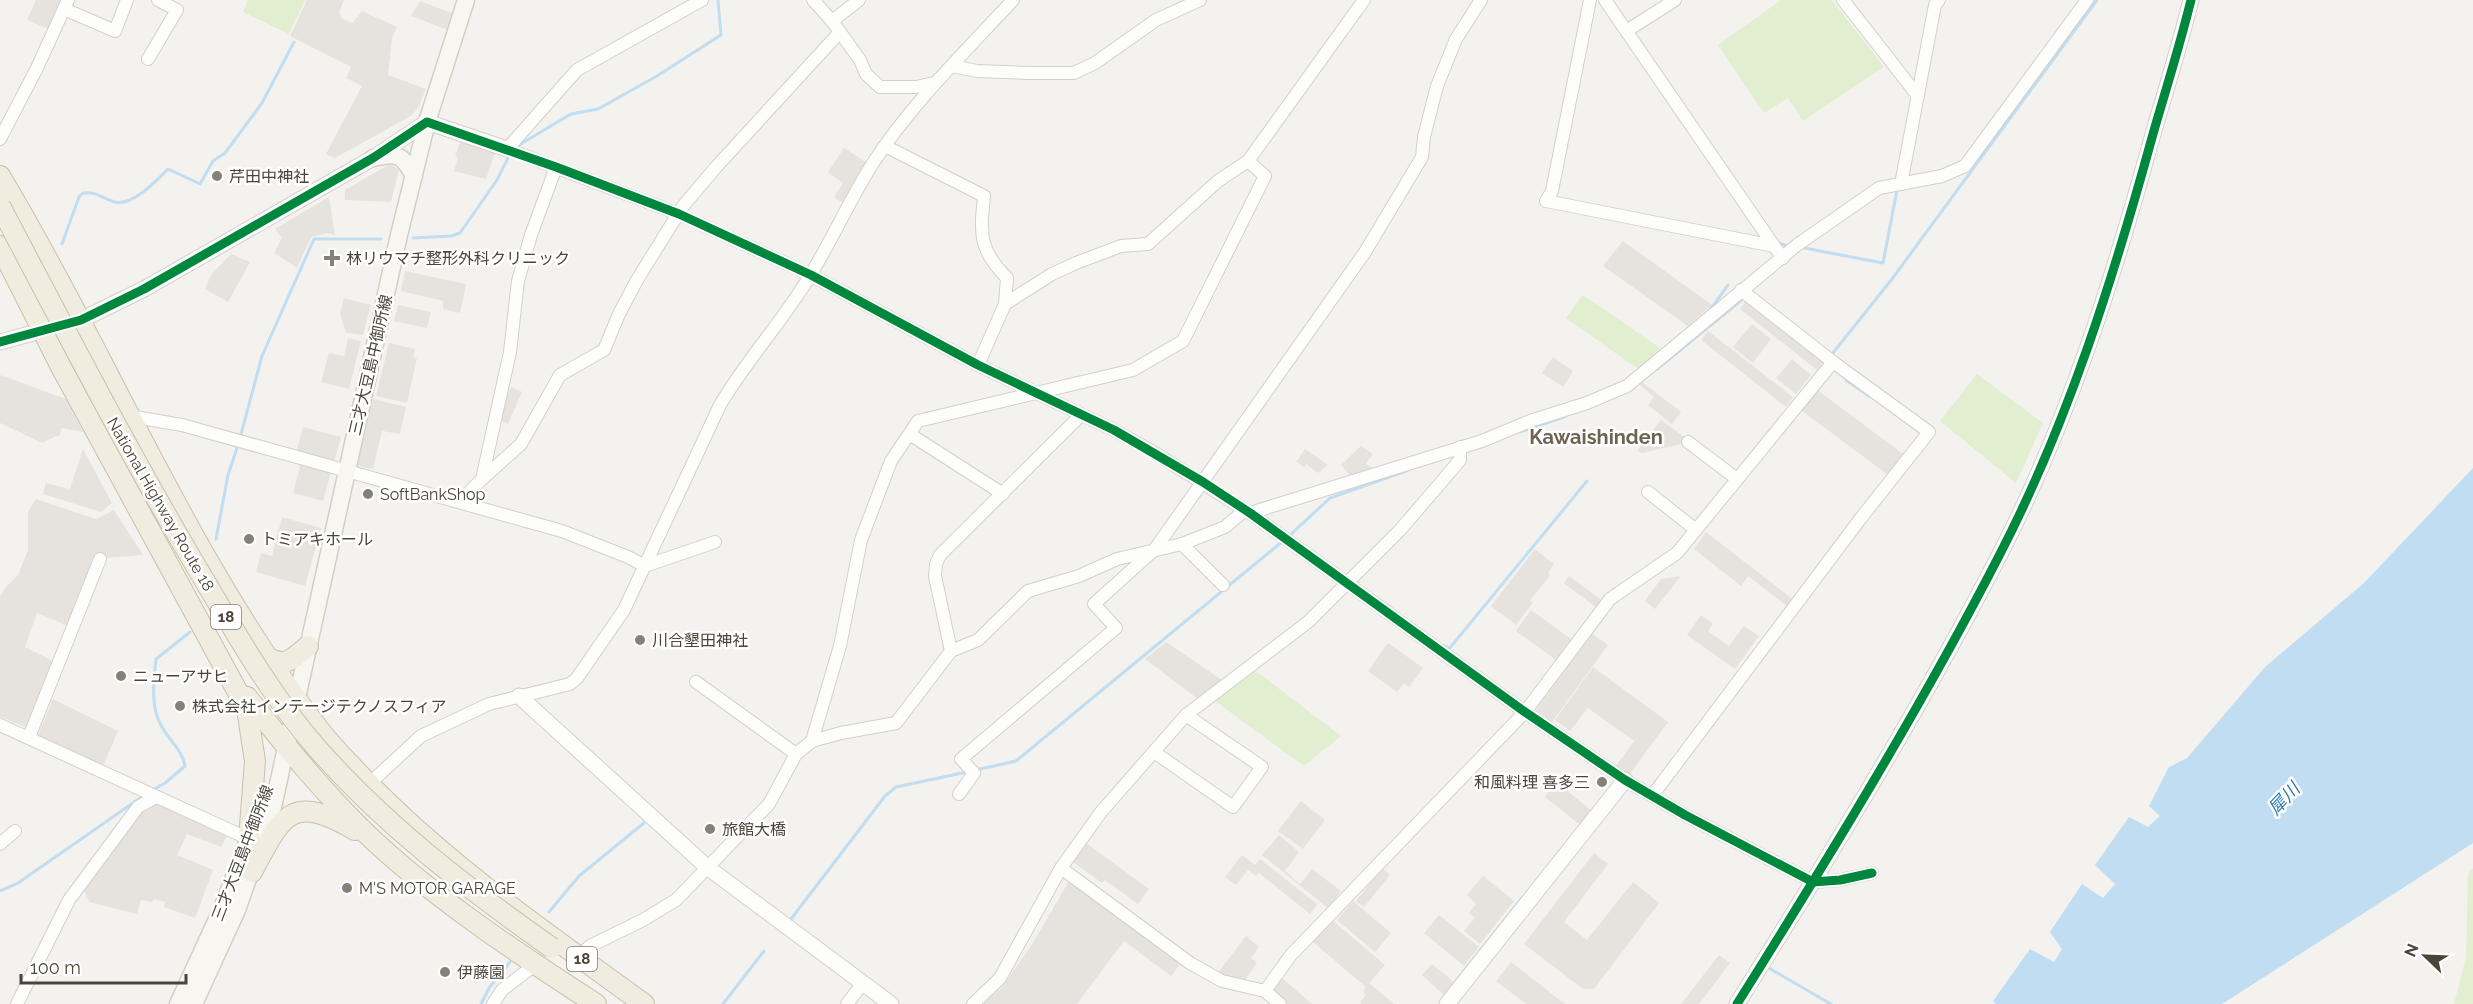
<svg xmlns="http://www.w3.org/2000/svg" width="2473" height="1004" viewBox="0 0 2473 1004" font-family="Raleway,'Noto Sans JP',sans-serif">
<rect width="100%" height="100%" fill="#f4f2ee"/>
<g fill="#e1eecf">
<polygon points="248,0 305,0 289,34 243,12"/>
<polygon points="1781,0 1832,0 1884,67 1803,121 1788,98 1764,113 1718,45"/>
<polygon points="1583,295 1660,348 1638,369 1566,318"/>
<polygon points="1977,374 2043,423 2016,483 1940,421"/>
<polygon points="1256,671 1341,736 1304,766 1215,701"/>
<polygon points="2473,868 2473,1004 2454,1004 2466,957 2468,874"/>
</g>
<g fill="#e6e3df">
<polygon points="36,0 63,0 50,30 27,20"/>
<polygon points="307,0 344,0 339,12 342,19 353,23 362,11 397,27 392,38 388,75 426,89 418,108 411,116 335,158 326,154 362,86 346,78 351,67 290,36"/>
<polygon points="420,1 454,14 448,30 411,16"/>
<polygon points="462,138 496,150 486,179 454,171 458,158 455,155"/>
<polygon points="844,148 869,164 843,203 834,197 843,183 828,172"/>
<polygon points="390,164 399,170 391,202 345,200 345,190"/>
<polygon points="329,197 335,235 327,233 311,237 297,268 274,253 282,238 275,229"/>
<polygon points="1623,241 1712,305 1688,326 1603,266"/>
<polygon points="231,254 250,262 228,302 205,289 211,275"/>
<polygon points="405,271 466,284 460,313 443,309 443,301 401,291"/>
<polygon points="344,298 371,305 363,335 346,333 340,314"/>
<polygon points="1747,299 1824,361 1817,370 1740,309"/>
<polygon points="398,305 431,312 427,328 394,321"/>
<polygon points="1752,324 1771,339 1753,363 1733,347"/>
<polygon points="1708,331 1793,397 1786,407 1701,340"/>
<polygon points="348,338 361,341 349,389 321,382 329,353 344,356"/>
<polygon points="389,343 415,349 413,357 417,358 407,403 376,396"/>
<polygon points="1553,357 1573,371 1563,387 1542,373"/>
<polygon points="1792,359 1811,375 1796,394 1776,378"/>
<polygon points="0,375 66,399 83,432 62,428 59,436 56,436 42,443 0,423"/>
<polygon points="1642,382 1681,412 1672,424 1648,405 1654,397 1640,385"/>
<polygon points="511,387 522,392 508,424 497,419"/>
<polygon points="1816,389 1903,454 1888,475 1801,410"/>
<polygon points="373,399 406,407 400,434 382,431 373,469 357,466"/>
<polygon points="1661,420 1686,438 1681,444 1642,453 1637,451"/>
<polygon points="303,427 341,437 334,463 296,453"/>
<polygon points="1361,446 1373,454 1366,464 1378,471 1354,480 1341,465"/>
<polygon points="83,449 112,503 101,512 43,494 46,483 70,489"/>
<polygon points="1305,449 1328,465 1318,473 1306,464 1304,467 1296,462"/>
<polygon points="301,463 331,472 323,501 293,493"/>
<polygon points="36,499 96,519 114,510 143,555 93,559 68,626 37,613 25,647 53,661 28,728 0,717 0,597 6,587 18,575 28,550 28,512"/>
<polygon points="282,517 321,528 305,586 256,572 261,553 272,556"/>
<polygon points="1706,532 1794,600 1788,607 1748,576 1741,586 1694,549"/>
<polygon points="1535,549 1554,564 1548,573 1550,575 1530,601 1533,603 1516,625 1491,606"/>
<polygon points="1569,576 1603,601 1597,608 1564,583"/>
<polygon points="1681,576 1655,609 1645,601 1661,579"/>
<polygon points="1531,610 1571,639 1556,660 1516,631"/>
<polygon points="1701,615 1713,624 1708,631 1729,646 1744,626 1759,636 1735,669 1687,635"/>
<polygon points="1592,634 1608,645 1552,722 1536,710"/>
<polygon points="1166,642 1222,680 1198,699 1145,659"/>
<polygon points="1388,643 1423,668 1409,687 1404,683 1397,692 1368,671"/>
<polygon points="1593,667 1668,722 1629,775 1616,766 1634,741 1588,708 1570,731 1555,720"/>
<polygon points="53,699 118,731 103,766 38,735"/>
<polygon points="1547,775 1591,810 1579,824 1545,797 1551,789 1542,782"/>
<polygon points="1301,801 1325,820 1303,849 1278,831"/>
<polygon points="156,803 228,834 221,847 187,834 177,855 213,870 195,918 164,907 165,902 154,899 152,902 141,900 137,914 89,902 83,886 140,809"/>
<polygon points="1279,835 1299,852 1285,871 1300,884 1312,869 1341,891 1328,908 1262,855"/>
<polygon points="1086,843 1149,889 1138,904 1105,880 1102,883 1073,862"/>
<polygon points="1594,853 1608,864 1564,922 1587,940 1633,882 1659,903 1594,989 1583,989 1524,944"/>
<polygon points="1242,855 1255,865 1260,859 1317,904 1310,914 1259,873 1256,876 1248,870 1236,885 1225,877"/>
<polygon points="1382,868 1390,875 1364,907 1356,901"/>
<polygon points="1483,876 1514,901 1480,944 1464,931 1475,918 1469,913 1476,904 1467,895"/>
<polygon points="1068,883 1073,883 1181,963 1171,976 1124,941 1077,1004 983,1004 1002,987 1031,946"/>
<polygon points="1353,901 1391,933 1375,952 1337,920"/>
<polygon points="1439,915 1479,947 1464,966 1424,933"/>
<polygon points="1332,920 1385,965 1369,983 1394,1004 1362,1004 1360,1002 1366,995 1363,992 1366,987 1313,942"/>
<polygon points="1246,936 1259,947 1251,958 1257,963 1245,980 1224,978 1218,973"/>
<polygon points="1719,955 1730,963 1699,1004 1681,1004"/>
<polygon points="1511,962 1565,1004 1526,1004 1496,981"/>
<polygon points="1432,964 1455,983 1444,995 1422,975"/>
<polygon points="1282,978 1312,1004 1285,1004 1270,991"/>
</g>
<polygon fill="#c0ddf1" points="2473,468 2473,843 2222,1004 1996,1004 1993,1001 2030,949 2054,962 2062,949 2050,932 2082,884 2103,898 2115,884 2095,865 2129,817 2148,827 2160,816 2149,806 2169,767 2187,758 2265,667 2364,583"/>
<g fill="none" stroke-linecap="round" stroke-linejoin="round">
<g stroke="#c0ddf1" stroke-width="3">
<polyline points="519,145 571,114 598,109 657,76 721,35 718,0"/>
<polyline points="413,238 451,236 460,233 497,180 509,156"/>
<polyline points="1777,243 1790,246"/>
<path d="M 62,244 L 79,197 L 83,193 C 96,191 103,199 115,202 C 133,206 157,180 168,169 L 200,184 L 213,161 L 225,153 L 262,103 L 294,42"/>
<polyline points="1799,247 1883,263 1897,190"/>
<polyline points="1710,310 1728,285"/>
<polyline points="1833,353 1892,279 2097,0"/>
<polyline points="1657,369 1744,298"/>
<polyline points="1846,380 1869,396"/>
<polyline points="1520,432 1564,417"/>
<polyline points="240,438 262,356 314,239 381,239"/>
<polyline points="1289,536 1330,498 1406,471"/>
<polyline points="216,539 228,475 238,445"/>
<polyline points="1373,595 1390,607"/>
<polyline points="1445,646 1449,649 1587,481"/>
<polyline points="976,770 1016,761 1283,541"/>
<path d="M 151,791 L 165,783 L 185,766 C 182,749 168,740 161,725 C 150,706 154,680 156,659 L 190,632"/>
<polyline points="0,891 18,883 143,796"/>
<polyline points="549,912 579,876 644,823"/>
<polyline points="791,919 885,796 896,787 967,772"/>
<polyline points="1767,967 1831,1004"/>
<polyline points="1456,981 1522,898"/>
<polyline points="481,1004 489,988 510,962"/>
<polyline points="723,1004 764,951"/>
</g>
<defs>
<g id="minor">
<polyline points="702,0 577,70 507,149 679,214 733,239 811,275 978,365 1114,430 1155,453 1250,513 1525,712 1625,780 1685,815 1813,882 1840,880 1872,873"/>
<polyline points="813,0 832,21 860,60 866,74 880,87 916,87 934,83"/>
<polyline points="1590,0 1552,191 1546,201 1774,246 1783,258"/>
<polyline points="1605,0 1774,246"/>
<polyline points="1843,0 1918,96"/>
<polyline points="64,9 115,31 127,0"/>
<polyline points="832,21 859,0"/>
<polyline points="1628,30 1675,0"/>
<polyline points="148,59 177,10 158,0"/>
<polyline points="952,66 977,71 1029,73 1074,73 1095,63 1156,20 1200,0"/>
<polyline points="0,139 37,68 68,0"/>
<path d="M 885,146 L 984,196 C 980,234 979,250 1007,278 L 1005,304"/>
<polyline points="1901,184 1935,5 1939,0"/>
<polyline points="978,365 1005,304 1052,274 1076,263 1121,246 1148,244 1218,181 1248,161 1364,0"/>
<polyline points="129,416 182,425 562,531 628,557 645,566 715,542"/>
<polyline points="911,435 1003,494"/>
<polyline points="1688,442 1737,479"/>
<polyline points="482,479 510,352 518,281 531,235 556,167"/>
<polyline points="1648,492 1696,530"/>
<polyline points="460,502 482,479 521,444 560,375 604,350 619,314 637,280 683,206 717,166 840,32"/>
<polyline points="1250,513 1482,441 1530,421 1587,403 1627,386 1797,245 1879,188 1942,176 1965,166 2087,0"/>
<polyline points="1182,544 1223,585"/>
<polyline points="951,651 935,576 936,564 940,555 1081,415"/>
<polyline points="696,682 796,754"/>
<polyline points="0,725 249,839"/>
<polyline points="29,737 100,559"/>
<polyline points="812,741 840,646 861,540 891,461 918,421 1133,370 1183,341 1265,176 1248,161"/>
<polyline points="1154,752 1233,807 1262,767 1186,715"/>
<path d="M 369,784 L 421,736 L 489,704 L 570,684 L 577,678 L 624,610 L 720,405 C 747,359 784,320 811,274 C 833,238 850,199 873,163 C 912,103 965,52 1013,0"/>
<polyline points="959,794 974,773 961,759 1116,628 1094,604 1155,549 1365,252 1422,157 1424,137 1437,86 1456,39 1481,0"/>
<polyline points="1652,796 1861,518 1929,432 1833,362 1741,290"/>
<polyline points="0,844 15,831"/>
<polyline points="1061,868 1190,963 1222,981 1265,991"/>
<polyline points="579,957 590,946 643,920 676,900 769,804 796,754 812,741 841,733 896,723 951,651 978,640 1028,591 1079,576 1117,559 1182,544 1225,527 1245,510"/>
<polyline points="17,1004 69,900 138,807 156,797"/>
<polyline points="493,1004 502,990 536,964"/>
<polyline points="847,1004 863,983"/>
<polyline points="973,1004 1000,978 1061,868 1101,812 1186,715 1308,622 1400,530 1443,480 1460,460 1460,447"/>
<polyline points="1280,1004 1265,991 1291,955 1525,712 1610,599 1677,553 1833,362"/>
</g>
<g id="tertiary">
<polyline points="0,342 81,320 144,289 373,158 427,122 507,149"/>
<polyline points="519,696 707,867 891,1004"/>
<polyline points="1447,1004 1625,780"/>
<path d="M 1737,1004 C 1829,857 1922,706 2001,552 C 2069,420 2114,276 2153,134 C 2166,89 2180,45 2191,0"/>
</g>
<g id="secondary">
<path d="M 373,158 C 397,152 402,154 414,176"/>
<polyline points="178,1004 223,906 253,828"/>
<polyline points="194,1004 237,910 273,807 399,235 427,122 466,0"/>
</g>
<g id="trunk">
<path d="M 0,176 C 110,360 189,562 321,732 C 338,753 357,772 376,791 C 457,872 552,937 644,1004"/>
<polyline points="0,246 61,367 247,709 255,761 249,839"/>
<polyline points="267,658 283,663 292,659 308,646"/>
<path d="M 247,697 C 286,747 327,797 373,840 C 441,903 519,954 596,1004"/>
<path d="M 252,872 C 282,816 290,792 355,830"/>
</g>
</defs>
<use href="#minor" stroke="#d2d0cb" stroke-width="14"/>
<use href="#tertiary" stroke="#d2d0cb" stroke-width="17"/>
<use href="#secondary" stroke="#d3cfc5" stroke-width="19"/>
<use href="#trunk" stroke="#ccbfa9" stroke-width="22"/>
<use href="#minor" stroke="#fdfdfc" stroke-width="12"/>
<use href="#tertiary" stroke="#fdfdfc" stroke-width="15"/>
<use href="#secondary" stroke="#f7f6f1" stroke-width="16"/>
<use href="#trunk" stroke="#f0ece0" stroke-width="20"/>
<defs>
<path id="trunk-bridge" d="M 0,206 C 67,333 132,460 206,583 C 239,639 273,698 316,747 C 385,826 467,888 552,948"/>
</defs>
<use href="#trunk-bridge" stroke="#ccbfa9" stroke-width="22" stroke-linecap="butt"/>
<use href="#trunk-bridge" stroke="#f0ece0" stroke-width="20"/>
<defs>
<g id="cycleway">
<polyline points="0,342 81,320 144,289 373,158 427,122 556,167 679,214 811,275 978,365 1114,430 1203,482 1250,513 1525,712 1625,780 1685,815 1813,882 1840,880 1872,873"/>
<path d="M 1737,1004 C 1829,857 1922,706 2001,552 C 2069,420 2114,276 2153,134 C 2166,89 2180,45 2191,0"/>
</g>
</defs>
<use href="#cycleway" stroke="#fff" stroke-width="13"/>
<use href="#cycleway" stroke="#00873e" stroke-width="9"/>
</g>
<g fill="#868178" stroke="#fff" stroke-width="2">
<circle cx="217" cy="176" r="6"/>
<path d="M329 249h6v6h6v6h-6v6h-6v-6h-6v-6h6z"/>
<circle cx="368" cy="494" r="6"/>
<circle cx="249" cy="539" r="6"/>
<circle cx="640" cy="640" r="6"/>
<circle cx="121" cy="676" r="6"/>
<circle cx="180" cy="706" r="6"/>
<circle cx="1602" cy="782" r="6"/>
<circle cx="710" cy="829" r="6"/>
<circle cx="347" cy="888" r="6"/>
<circle cx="445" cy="972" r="6"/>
</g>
<g text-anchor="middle" stroke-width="5" stroke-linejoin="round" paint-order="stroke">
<g fill="#fff" stroke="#817c74" stroke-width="1.5">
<rect x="211" y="605" width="30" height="24" rx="4.5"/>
<rect x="567" y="947" width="30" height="24" rx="4.5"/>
</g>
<g font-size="15" font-weight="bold" fill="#4b4439">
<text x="226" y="622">18</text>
<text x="582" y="964">18</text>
</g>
<g font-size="16" fill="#4b4439" stroke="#fff" text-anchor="start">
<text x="229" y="182">芹田中神社</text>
<text x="346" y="264">林リウマチ整形外科クリニック</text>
<text x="380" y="500">SoftBankShop</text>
<text x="261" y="545">トミアキホール</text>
<text x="652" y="646">川合墾田神社</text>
<text x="133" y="682">ニューアサヒ</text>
<text x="192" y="712">株式会社インテージテクノスフィア</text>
<text x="1590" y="788" text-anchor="end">和風料理 喜多三</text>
<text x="722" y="835">旅館大橋</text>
<text x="359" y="894">M'S MOTOR GARAGE</text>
<text x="457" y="978">伊藤園</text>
</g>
<g font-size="16" fill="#4b4439" stroke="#fff">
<text transform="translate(370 365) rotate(-77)" y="6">三才大豆島中御所線</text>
<text transform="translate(161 504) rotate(60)" y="6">National Highway Route 18</text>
<text transform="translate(242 853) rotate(-69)" y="6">三才大豆島中御所線</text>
</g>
<g font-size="18" font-style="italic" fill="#2e7ab2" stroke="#fff">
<text transform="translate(2284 799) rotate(-47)" y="6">犀川</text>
</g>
<g font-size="20" font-weight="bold" fill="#6e6250" stroke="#fff">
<text x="1596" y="444">Kawaishinden</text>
</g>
</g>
<g transform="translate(2425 956) rotate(293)" stroke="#ffffff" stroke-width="4.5" paint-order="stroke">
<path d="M0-4.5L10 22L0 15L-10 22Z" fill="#4b4439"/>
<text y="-9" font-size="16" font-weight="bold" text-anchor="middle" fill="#4b4439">N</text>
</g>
<path d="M21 974v9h165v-9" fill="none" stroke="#4b4439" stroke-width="3"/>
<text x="30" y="974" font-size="18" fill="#4b4439" stroke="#ffffff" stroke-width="4.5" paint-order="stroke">100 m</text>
</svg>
